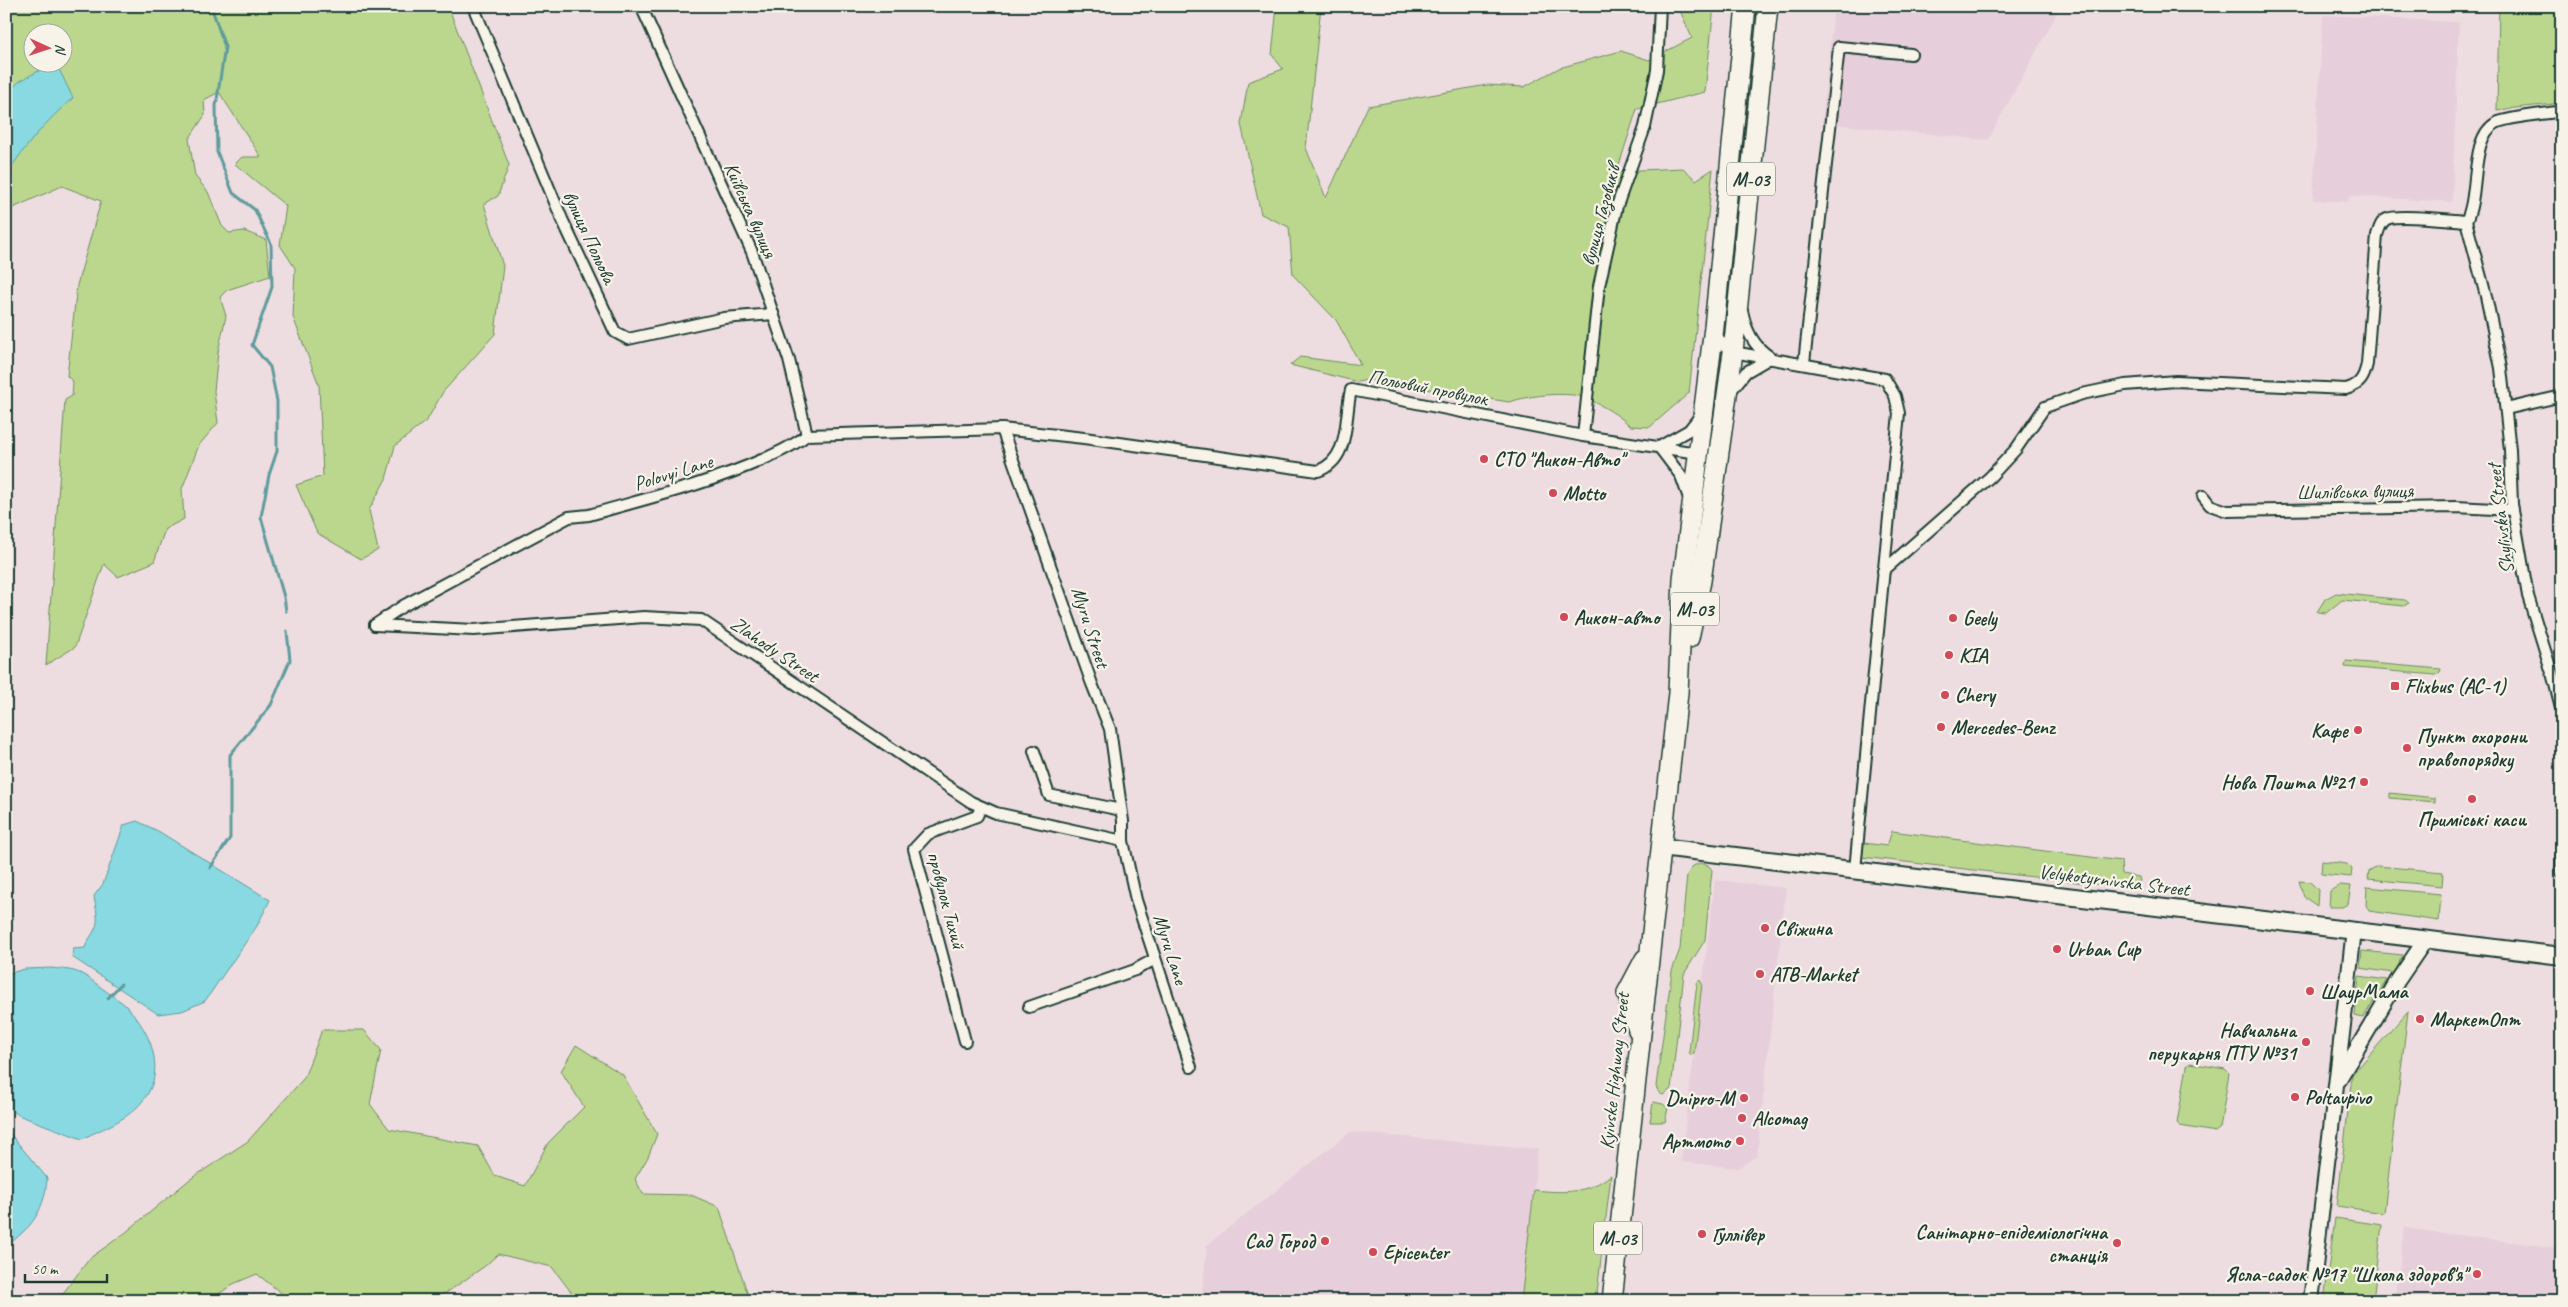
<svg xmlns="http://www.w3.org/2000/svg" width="2568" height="1307" viewBox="0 0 2568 1307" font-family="Caveat,sans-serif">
<rect width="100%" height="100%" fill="#eedde0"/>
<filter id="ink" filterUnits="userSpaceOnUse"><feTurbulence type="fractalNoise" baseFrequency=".02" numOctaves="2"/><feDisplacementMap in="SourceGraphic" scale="10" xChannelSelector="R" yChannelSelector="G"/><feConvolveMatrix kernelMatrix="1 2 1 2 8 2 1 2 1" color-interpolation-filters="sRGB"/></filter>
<g filter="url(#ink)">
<g fill="#e7cedb">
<polygon points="1834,6 2061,6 1988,140 1822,123"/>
<polygon points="2323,15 2459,22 2452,202 2349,196 2348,202 2313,200"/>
<polygon points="1715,880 1786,888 1757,1156 1738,1168 1681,1162"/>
<polygon points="1350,1132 1538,1149 1522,1301 1201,1301 1207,1245"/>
<polygon points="2404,1228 2559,1248 2552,1301 2395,1301"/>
</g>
<g fill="#bbd78e" stroke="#6d8a61" fill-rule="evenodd">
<path d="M 6,6 L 448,6 L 509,165 L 498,196 L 484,204 L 503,266 L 495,334 L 443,392 L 427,420 L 395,446 L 386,479 L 369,510 L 378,550 L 361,559 L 317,533 L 296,485 L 323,476 L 319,385 L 293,317 L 295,268 L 280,245 L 286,206 L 235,164 L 242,157 L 261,157 L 219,92 L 204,100 L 205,115 L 189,139 L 195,176 L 208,192 L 222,226 L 229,233 L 244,231 L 266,240 L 270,276 L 227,290 L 220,297 L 226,316 L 218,352 L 214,391 L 218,423 L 199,445 L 182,489 L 184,519 L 165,529 L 154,562 L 118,577 L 104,564 L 75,647 L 46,665 L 65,400 L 72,396 L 73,382 L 67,376 L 77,285 L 101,201 L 62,186 L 6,211 ZM 32,32 L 62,32 L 62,62 L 32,62 Z"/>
<path d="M 1277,6 L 1321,6 L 1306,148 L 1326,198 L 1368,106 L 1487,85 L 1524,87 L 1559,68 L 1621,51 L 1649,60 L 1692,38 L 1678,6 L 1714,6 L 1705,92 L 1637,109 L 1617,171 L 1683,168 L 1696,180 L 1713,169 L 1689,393 L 1650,427 L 1630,426 C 1620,415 1588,396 1573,395 C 1553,393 1528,396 1509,402 L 1367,380 L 1358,382 L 1290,365 L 1300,357 L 1361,365 L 1336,320 L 1293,275 L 1289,227 L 1261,214 L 1241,124 L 1248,82 L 1283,69 L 1272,55 Z"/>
<polygon points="2499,6 2562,6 2562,103 2497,110"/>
<polygon points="2336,593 2405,600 2409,603 2404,606 2342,600 2326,613 2317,612 2325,599"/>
<polygon points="2346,661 2441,669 2440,672 2435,675 2345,667"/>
<polygon points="2390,793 2435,798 2435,802 2390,798"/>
<polygon points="1892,831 2121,861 2122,874 2139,877 2140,881 2129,886 2111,886 1862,857 1864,843 1887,846"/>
<polygon points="2322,861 2347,864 2352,869 2351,877 2321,874"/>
<polygon points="1700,863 1708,865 1712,870 1705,940 1684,974 1671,1089 1663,1095 1659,1093 1656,1086 1672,971 1680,949 1687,875 1693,866"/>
<polygon points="2377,866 2443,872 2442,886 2368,879 2369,871"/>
<polygon points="2299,881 2310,882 2318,890 2317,906 2304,897"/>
<polygon points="2340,885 2351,886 2348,904 2342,907 2329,907 2330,891"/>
<polygon points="2367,887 2441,894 2439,921 2369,911 2366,905"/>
<polygon points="2362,951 2403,955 2393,973 2360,968"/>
<polygon points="2359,976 2387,980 2363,1018 2355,1016"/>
<polygon points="1700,980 1702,984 1694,1053 1691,1055 1689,1052 1697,983"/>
<polygon points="2408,1011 2384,1213 2337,1206 2352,1075"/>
<polygon points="322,1030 364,1030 381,1050 370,1104 389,1129 478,1146 495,1176 525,1186 548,1143 584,1107 561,1071 576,1045 623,1075 657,1134 648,1157 635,1179 643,1194 691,1195 719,1207 750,1301 578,1301 552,1267 498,1254 485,1266 446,1293 419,1301 306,1301 285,1296 257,1274 233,1284 209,1301 57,1301 90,1258 125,1233 189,1180 248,1141 304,1078"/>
<polygon points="2190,1063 2225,1069 2229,1073 2220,1128 2215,1132 2180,1126 2177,1123 2187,1066"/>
<polygon points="1653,1102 1663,1104 1668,1108 1665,1122 1650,1122"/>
<path d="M 1611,1175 L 1596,1301 L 1521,1301 L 1534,1190 C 1563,1193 1587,1194 1611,1175 Z"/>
<polygon points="2335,1218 2382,1225 2373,1301 2324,1301"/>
</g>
<g fill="#88d9e1" stroke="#5e9b9c">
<path d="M 53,63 L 56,63 L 73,98 C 46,121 26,145 6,175 L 6,93 L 20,81 Z"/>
<path d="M 137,821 L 158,831 L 270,900 L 257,926 L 205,1001 L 182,1011 L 158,1014 L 72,957 L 73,949 L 85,948 C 87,940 92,936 95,929 C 100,920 95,906 94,896 L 103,884 L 124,825 Z"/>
<path d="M 51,968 C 58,969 67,969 74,971 C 86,974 96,984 106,991 C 113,997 122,1001 128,1008 C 150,1031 166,1069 145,1098 C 129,1120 105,1127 82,1139 L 18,1115 L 6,1105 L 6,974 L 25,969 Z"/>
<path d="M 6,1129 L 47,1178 C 46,1198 39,1218 23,1232 C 17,1238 11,1242 6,1249 Z"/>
</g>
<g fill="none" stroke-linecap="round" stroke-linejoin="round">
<g stroke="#5e9b9c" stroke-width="3">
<polyline points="211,6 225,47 216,106 217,152 233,193 255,210 271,244 272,287 252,345 270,367 277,401 277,451 269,475 261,517 284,597 286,611"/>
<polyline points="210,868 230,838 230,755 271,705 290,660 287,631"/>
<polyline points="108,998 121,984"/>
</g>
<defs>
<g id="street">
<polyline points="473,6 562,219 615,332 628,339 724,318 773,314"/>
<polyline points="641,6 752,252 789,360 807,435"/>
<polyline points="2466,221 2486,296 2501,368 2510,450 2512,504 2528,596 2552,673 2562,711"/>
<path d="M 1742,311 C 1746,330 1753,346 1770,357"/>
<polyline points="1715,332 1722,344 1733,352 1885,379 1895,396 1899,413 1855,870"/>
<polyline points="1804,363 1839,47 1911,54"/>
<polyline points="1730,392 1746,372 1770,358"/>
<polyline points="2506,409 2562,396"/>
<polyline points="1002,429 1092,684 1110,729 1123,821 1123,841 1136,900 1191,1067"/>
<polyline points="1583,436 1599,286 1617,206 1645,127 1657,70 1660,6"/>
<polyline points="2203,496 2210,505 2227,511 2456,507 2513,510"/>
<polyline points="1689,498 1681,476 1659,447 1689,430 1700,416"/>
<path d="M 1883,571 L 1990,477 L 2016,449 L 2045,407 L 2082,394 L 2125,385 L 2176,381 L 2346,389 C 2360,385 2364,378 2367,364 L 2377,235 C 2379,230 2380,222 2387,219 C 2398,214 2451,220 2466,221 C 2480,195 2469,138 2496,123 C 2508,117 2546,114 2562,111"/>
<path d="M 375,625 L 403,606 L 569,517 L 589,515 C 648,498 708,484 764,459 C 779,452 794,446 807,435 L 1002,429 L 1084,438 L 1318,471 C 1351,459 1344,419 1351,390 L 1583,436 L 1698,453"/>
<polyline points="375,625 474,630 644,617 701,620 971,802 996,813 1123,841"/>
<polyline points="1034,751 1049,795 1121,810"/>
<polyline points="2562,804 2562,872"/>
<polyline points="1029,1007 1135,970 1155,959"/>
<polyline points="965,1041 914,849 928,834 977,816 981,807"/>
</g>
<g id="secondary">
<polyline points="2339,1079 2398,980 2426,939"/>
<polyline points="2311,1301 2354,930"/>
</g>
<polyline id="primary" points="1661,847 2562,956"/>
<g id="highway">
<polyline points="1689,638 1701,581 1733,352 1768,6"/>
<polyline points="1638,1030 1627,993 1645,959"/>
<polyline points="1612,1301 1678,693 1683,579 1714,327 1746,6"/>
</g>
</defs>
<use href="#street" stroke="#1f3d34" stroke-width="14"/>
<use href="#secondary" stroke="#1f3d34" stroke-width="18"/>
<use href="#primary" stroke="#1f3d34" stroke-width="20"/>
<use href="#highway" stroke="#1f3d34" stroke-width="22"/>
<use href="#street" stroke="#f7f3e8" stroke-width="10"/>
<use href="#secondary" stroke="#f7f3e8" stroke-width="14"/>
<use href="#primary" stroke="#f7f3e8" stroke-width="16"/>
<use href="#highway" stroke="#f7f3e8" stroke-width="19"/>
</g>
</g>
<g fill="#d1495b" stroke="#f7f3e8" stroke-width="2">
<circle cx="1484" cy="459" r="5"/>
<circle cx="1553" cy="493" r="5"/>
<circle cx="1564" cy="617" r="5"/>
<circle cx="1953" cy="618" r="5"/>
<circle cx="1949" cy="655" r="5"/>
<rect x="2390" y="681" width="10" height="10" rx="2.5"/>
<circle cx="1945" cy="695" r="5"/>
<circle cx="1941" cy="727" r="5"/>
<circle cx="2358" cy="730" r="5"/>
<circle cx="2407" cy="748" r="5"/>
<circle cx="2364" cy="782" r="5"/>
<circle cx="2472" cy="799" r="5"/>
<circle cx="1765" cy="928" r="5"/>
<circle cx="2057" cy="949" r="5"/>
<circle cx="1760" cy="974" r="5"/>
<circle cx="2310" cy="991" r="5"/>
<circle cx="2420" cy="1019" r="5"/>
<circle cx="2306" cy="1042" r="5"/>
<circle cx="2295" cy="1097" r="5"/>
<circle cx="1744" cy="1098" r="5"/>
<circle cx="1742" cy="1118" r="5"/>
<circle cx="1740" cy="1141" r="5"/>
<circle cx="1702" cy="1234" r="5"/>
<circle cx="1325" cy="1241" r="5"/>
<circle cx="2117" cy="1243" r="5"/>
<circle cx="1373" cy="1252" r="5"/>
<circle cx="2477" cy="1274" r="5"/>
</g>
<g text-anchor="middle" stroke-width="4.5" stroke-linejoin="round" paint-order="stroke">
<g fill="#f7f3e8" stroke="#60746a" stroke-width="1">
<rect x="1727" y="162.5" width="48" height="33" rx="4"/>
<rect x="1671" y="592.5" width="48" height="33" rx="4"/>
<rect x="1594" y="1221.5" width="48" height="33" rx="4"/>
</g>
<g font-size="19" font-weight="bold" fill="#1f3d34">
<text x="1751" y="186">М-03</text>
<text x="1695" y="616">М-03</text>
<text x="1618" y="1245">М-03</text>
</g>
<g font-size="20" fill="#1f3d34" stroke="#f7f3e8">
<text transform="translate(751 210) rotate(66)" y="7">Київська вулиця</text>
<text transform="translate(1600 215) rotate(-75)" y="7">вулиця Газовиків</text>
<text transform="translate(590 237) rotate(65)" y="7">вулиця Польова</text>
<text transform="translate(1428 387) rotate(11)" y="7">Польовий провулок</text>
<text transform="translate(673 472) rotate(-17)" y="7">Polovyi Lane</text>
<text transform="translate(2355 491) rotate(-1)" y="7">Шилівська вулиця</text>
<text transform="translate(2500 519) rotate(-97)" y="7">Shylivska Street</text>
<text transform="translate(1091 627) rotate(72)" y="7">Myru Street</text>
<text transform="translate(775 649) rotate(34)" y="7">Zlahody Street</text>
<text transform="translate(2114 880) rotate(7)" y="7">Velykotyrnivska Street</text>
<text transform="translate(947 900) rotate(75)" y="7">провулок Тихий</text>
<text transform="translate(1171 949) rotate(72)" y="7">Myru Lane</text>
<text transform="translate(1614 1071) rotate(-84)" y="7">Kyivske Highway Street</text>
</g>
<g font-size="20" font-weight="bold" fill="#1f3d34" stroke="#f7f3e8" text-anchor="start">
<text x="1494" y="466">СТО "Аикон-Авто"</text>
<text x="1563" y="500">Motto</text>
<text x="1574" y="624">Аикон-авто</text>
<text x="1963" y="625">Geely</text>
<text x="1959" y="662">KIA</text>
<text x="2405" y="693">Flixbus (АС-1)</text>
<text x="1955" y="702">Chery</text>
<text x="1951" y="734">Mercedes-Benz</text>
<text x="2348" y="737" text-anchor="end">Кафе</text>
<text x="2417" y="743">Пункт охорони<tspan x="2417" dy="23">правопорядку</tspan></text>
<text x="2354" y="789" text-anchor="end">Нова Пошта №21</text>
<text x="2472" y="826" text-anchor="middle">Приміські каси</text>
<text x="1775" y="935">Свіжина</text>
<text x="2067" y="956">Urban Cup</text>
<text x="1770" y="981">ATB-Market</text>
<text x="2320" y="998">ШаурМама</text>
<text x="2430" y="1026">МаркетОпт</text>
<text x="2296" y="1037" text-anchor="end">Навчальна<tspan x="2296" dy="23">перукарня ПТУ №31</tspan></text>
<text x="2305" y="1104">Poltavpivo</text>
<text x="1734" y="1105" text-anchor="end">Dnipro-M</text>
<text x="1752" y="1125">Alcomag</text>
<text x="1730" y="1148" text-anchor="end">Артмото</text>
<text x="2107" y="1239" text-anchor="end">Санітарно-епідеміологічна<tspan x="2107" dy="23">станція</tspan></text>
<text x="1712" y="1241">Гуллівер</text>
<text x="1315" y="1248" text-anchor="end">Сад Город</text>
<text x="1383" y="1259">Epicenter</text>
<text x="2467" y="1281" text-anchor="end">Ясла-садок №17 "Школа здоров'я"</text>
</g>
</g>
<rect width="2568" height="1307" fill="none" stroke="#f7f3e8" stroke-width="25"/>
<rect x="12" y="12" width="2543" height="1282" fill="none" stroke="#1f3d34" stroke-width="2" filter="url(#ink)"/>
<g transform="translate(48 48) rotate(93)"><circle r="24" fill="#f7f3e8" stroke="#a1aaa0"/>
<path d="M0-4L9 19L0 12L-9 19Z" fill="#d1495b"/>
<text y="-8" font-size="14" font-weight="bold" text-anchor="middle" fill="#1f3d34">N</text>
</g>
<path d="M25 1274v8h82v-8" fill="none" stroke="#1f3d34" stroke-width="2.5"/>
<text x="32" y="1274" font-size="15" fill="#1f3d34" stroke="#f7f3e8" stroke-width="4" paint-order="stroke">50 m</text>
</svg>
